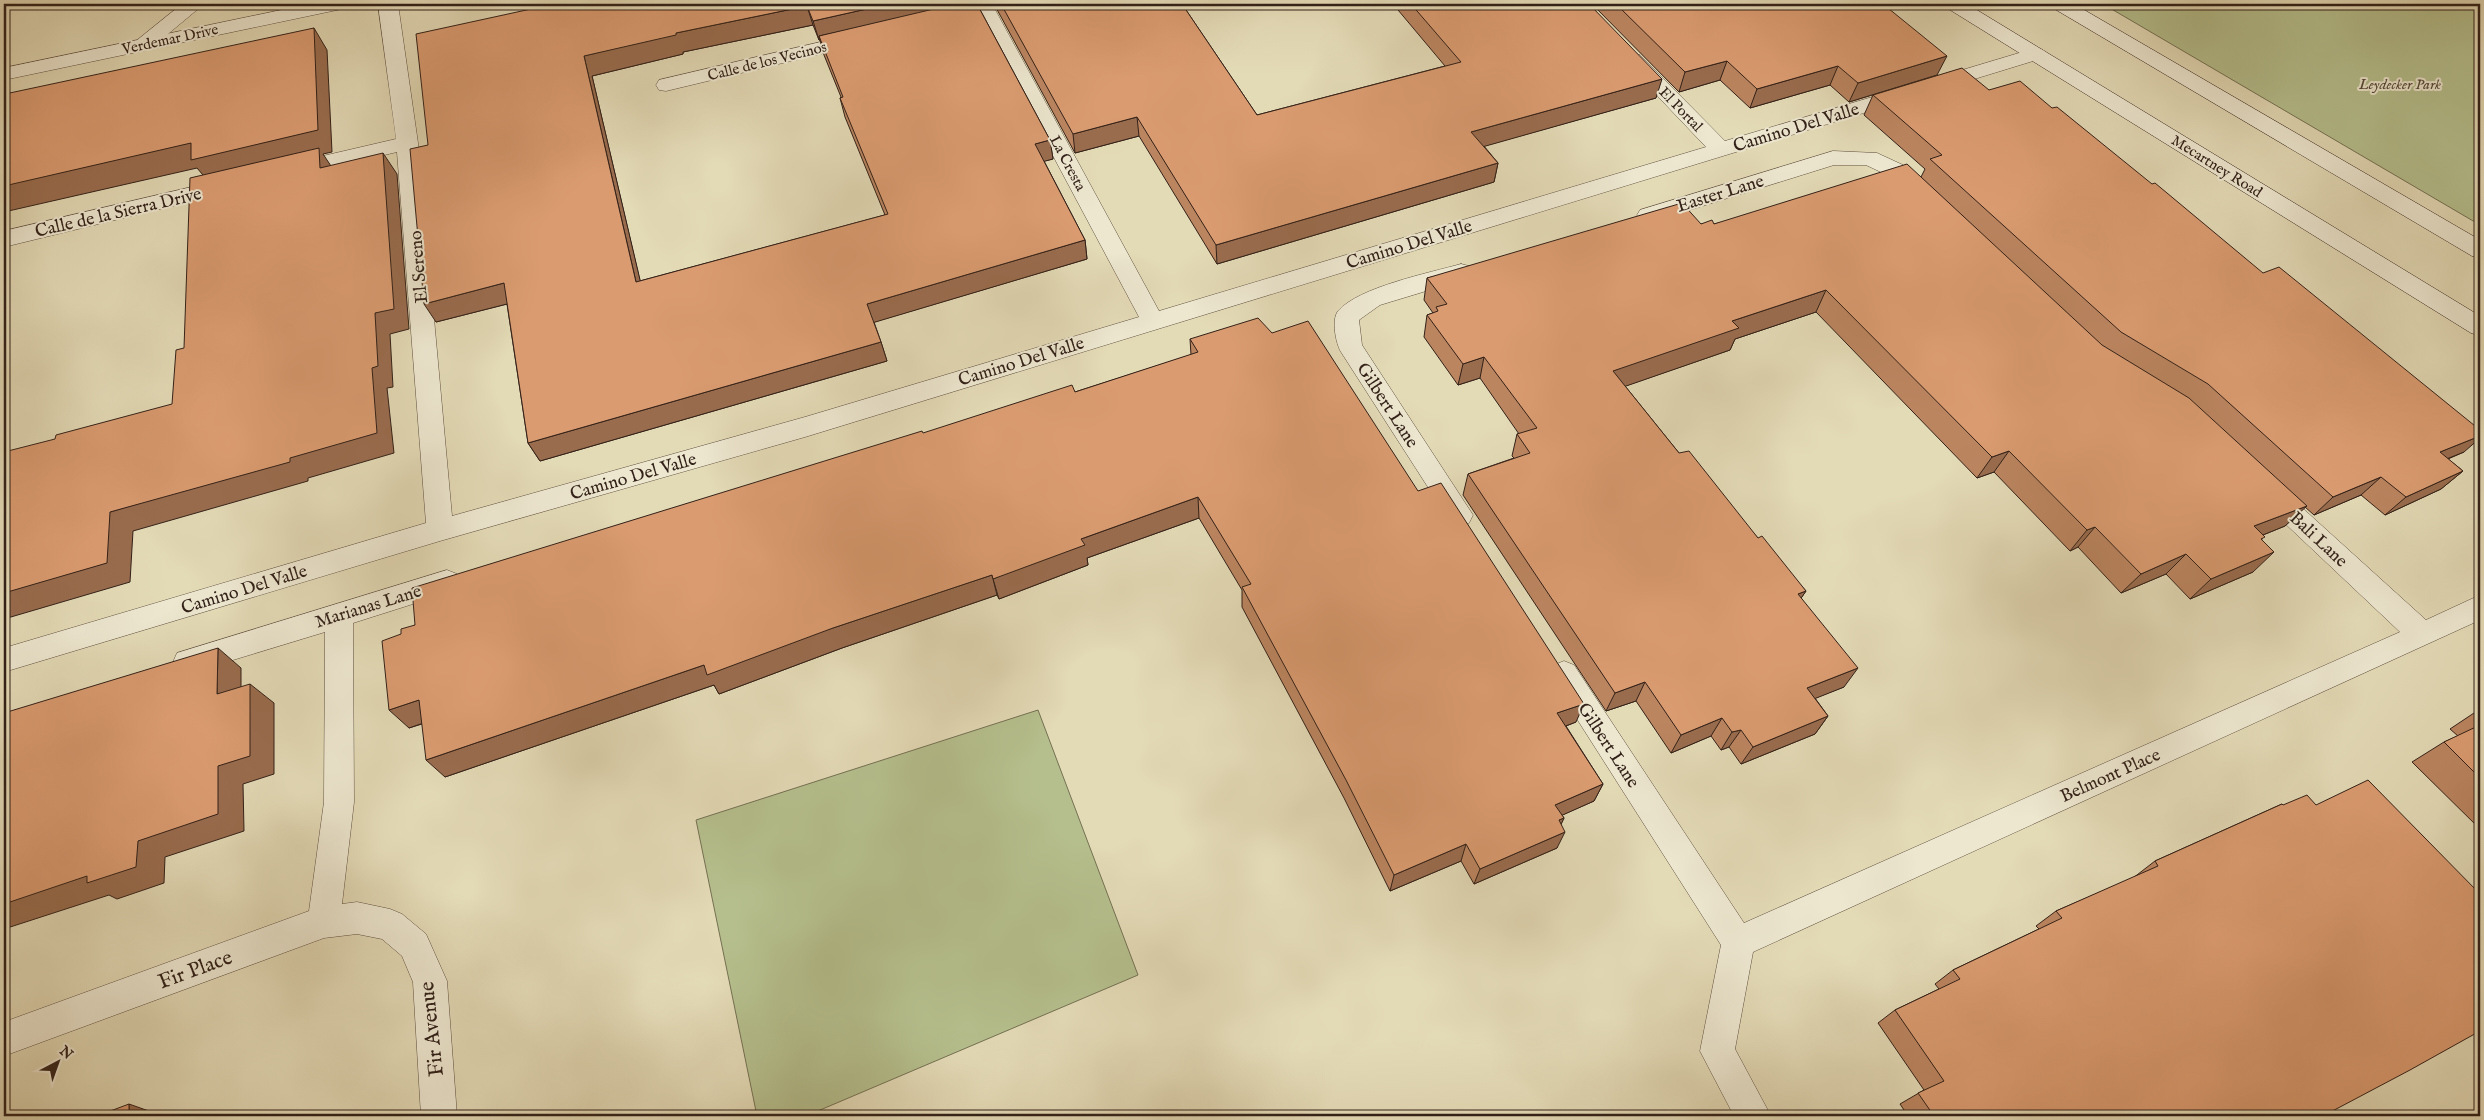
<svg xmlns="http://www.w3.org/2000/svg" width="2484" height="1120" viewBox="0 0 2484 1120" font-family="'IM FELL English',serif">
<rect width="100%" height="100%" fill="#e3dab6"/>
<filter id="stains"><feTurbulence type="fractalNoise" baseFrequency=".004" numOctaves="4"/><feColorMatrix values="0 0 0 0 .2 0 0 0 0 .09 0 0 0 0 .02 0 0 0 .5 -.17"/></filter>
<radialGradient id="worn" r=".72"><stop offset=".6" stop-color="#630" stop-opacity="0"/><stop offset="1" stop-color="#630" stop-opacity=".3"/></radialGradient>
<g fill="#b5bf8d" stroke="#747053">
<polygon points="2103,4 2480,4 2480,225"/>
<polygon points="1038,710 1138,975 806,1116 757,1116 696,820"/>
</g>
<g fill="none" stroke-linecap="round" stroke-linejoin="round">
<defs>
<polygon id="lane" points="182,4 204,4 150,49 143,51 136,49 133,45 136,41"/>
<g id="street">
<polygon points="310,4 347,4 344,8 337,10 4,80 4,68"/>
<polygon points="378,4 398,4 418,143 452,516 805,417 1139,317 972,4 992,4 1159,311 1706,147 1626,63 1623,59 1626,55 1633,53 1640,55 1725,141 2029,50 2036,48 2043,50 2046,54 2043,58 805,437 440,541 4,672 4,648 426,523 397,152 292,177 284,175 281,170 284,165 396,139"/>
<polygon points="859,33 866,35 869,39 866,43 666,91 659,90 656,85 659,80"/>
<polygon points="1833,151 1877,153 1903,165 1930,193 1927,198 1919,200 1911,198 1887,175 1866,165 1834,165 1648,223 1640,220 1637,215 1640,210"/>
<polygon points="226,179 234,181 237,186 234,191 4,247 4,231"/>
<path d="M 1461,264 L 1469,266 L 1473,272 L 1469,278 L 1380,305 L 1359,320 L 1362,345 L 1473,515 L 1469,523 L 1460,526 L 1451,523 L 1341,352 C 1336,344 1331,320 1338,311 C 1359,287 1429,273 1461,264 Z"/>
<polygon points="2268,482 2277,485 2426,620 2480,595 2480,620 1753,952 1735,1049 1771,1116 1734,1116 1700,1051 1721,945 1554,683 1549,674 1554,665 1564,661 1574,665 1744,923 2400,632 2259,499 2255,492 2259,485"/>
<polygon points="447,570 457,574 461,582 457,590 353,623 354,802 342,904 357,902 390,909 402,914 426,934 447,981 457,1116 421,1116 413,982 402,956 382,939 357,934 324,938 4,1056 4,1022 309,911 324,802 325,632 187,674 177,671 173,662 177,653"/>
</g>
<g id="secondary">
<polygon points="1944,4 1967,4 2480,316 2480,336 2471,333 1947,8"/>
<polygon points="2050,4 2074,4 2480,240 2480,258 2472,256 2053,8"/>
</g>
</defs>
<use href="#lane" stroke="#5e4f40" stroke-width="1"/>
<use href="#street" stroke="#5e4f40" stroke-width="1"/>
<use href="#secondary" stroke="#322119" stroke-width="1"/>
<use href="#lane" fill="#ede7d0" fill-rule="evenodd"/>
<use href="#street" fill="#ede7d0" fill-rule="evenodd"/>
<use href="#secondary" fill="#ede7d0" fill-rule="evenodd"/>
</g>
<g fill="#bb8560" stroke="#322119" fill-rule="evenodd">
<path d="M 554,4 L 977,4 L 1050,140 L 1053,159 L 1044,161 L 1085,240 L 1087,259 L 874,322 L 881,342 L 887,361 L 540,461 L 528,443 L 507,304 L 436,322 L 428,145 ZM 813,25 L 819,40 L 820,40 L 824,55 L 841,97 L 840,98 L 845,117 L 885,215 L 640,281 L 592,76 L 683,54 L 683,52 Z"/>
<polygon points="994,4 1182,4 1257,115 1445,66 1393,4 1589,4 1656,98 1484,146 1498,163 1494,182 1217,264 1139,136 1075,153"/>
<polygon points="1592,4 1883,4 1937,75 1989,90 2464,452 2448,459 2463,471 2441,489 2385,515 2361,495 2314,515 2305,507 2285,526 2263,535 2253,572 2190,599 2166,574 2121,593 2078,547 2070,551 1994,472 1977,478 1816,312 1735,339 1730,350 1625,386 1679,453 1758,538 1806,591 1801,598 1844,687 1815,698 1828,716 1815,734 1741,764 1729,747 1721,750 1711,736 1671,753 1636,701 1606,711 1463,495 1468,474 1514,458 1512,456 1517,434 1519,434 1480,378 1458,385 1424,337 1427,315 1433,313 1424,300 1427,278 1701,224 1714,224 1921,177 1925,169 1864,115 1873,95 1928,78 1849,102 1830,85 1750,108 1720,80 1679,92"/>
<polygon points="1190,339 1418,491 1576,722 1566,726 1603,784 1594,801 1562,815 1564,818 1561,824 1557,848 1474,884 1461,861 1390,891 1344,798 1242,607 1242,590 1199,518 1087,558 1088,565 999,599 997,595 842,648 719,694 714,685 445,777 422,724 409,728 401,634 415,625 1075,392 1191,355"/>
<polygon points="2480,709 2480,829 2412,762 2444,742 2458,736 2450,729"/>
<polygon points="2282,804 2323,1116 1908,1116 1900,1104 1924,1090 1878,1023 1895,1010 1939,989 1935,984 1953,970 2039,929 2036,926 2056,911 2133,878 2155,861"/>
</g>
<g fill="#996c4e" stroke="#322119">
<polygon points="889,4 971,4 819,36 820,40 819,40 813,21"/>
<polygon points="807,6 813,25 683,52 683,54 592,76 645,301 636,282 584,56 676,33"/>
<polygon points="314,28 327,50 332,152 323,154 333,169 208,181 197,168 4,212 4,186"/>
<polygon points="1947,56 1937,75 1849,102 1858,83"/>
<polygon points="1727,61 1720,80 1679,92 1685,72"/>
<polygon points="1838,66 1830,85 1750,108 1757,89"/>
<polygon points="1662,79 1656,98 1468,151 1471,132"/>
<polygon points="1137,117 1139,136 1075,153 1073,134"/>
<polygon points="1050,140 1053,159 1038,163 1035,144"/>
<polygon points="383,153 397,174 409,329 390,334 393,387 387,388 394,453 308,478 308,481 133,531 130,582 4,619 4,593 110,512 290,458 372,368"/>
<polygon points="1498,163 1494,182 1217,264 1216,245"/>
<polygon points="1085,240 1087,259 872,323 867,304"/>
<polygon points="504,283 515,302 436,322 424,304"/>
<polygon points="1826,290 1816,312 1735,339 1730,350 1606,393 1613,371 1732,321"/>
<polygon points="881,342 887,361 540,461 528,443"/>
<polygon points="1484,357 1480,378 1458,385 1463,364"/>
<polygon points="2480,436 2480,438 2464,452 2419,470 2440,452"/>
<polygon points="2009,451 1994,472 1977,478 1992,457"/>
<polygon points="2463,471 2441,489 2385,515 2406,497"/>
<polygon points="2381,477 2361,495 2314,515 2333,497"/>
<polygon points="1198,497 1199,518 1087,558 1088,565 999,599 993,579 1081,539"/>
<polygon points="2307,506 2285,526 2233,547 2254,526"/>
<polygon points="2095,527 2078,547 2070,551 2087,530"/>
<polygon points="2274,552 2253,572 2190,599 2211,579"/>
<polygon points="2186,554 2166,574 2121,593 2141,574"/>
<polygon points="992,575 997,595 842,648 719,694 714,685 445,777 426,760 704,665 833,628"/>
<polygon points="1806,591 1793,610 1798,594"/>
<polygon points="218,648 241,668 241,713 217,694"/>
<polygon points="1858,668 1844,687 1794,707 1807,688"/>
<polygon points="1645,682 1636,701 1606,711 1615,693"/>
<polygon points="250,684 274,703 274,774 243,784 244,831 165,857 164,883 117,899 109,895 4,929 4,904 138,841 218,766"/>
<polygon points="419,700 438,718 409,728 389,710"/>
<polygon points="1584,704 1576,722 1550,732 1557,713"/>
<polygon points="1828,716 1815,734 1741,764 1753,747"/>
<polygon points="1722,718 1711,736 1671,753 1681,735"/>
<polygon points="1741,730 1729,747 1721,750 1732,732"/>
<polygon points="1603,784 1594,801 1547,822 1555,805"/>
<polygon points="1564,818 1556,835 1559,820"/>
<polygon points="1565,832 1557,848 1474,884 1480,869"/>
<polygon points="1466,844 1461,861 1390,891 1394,875"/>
<polygon points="129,1104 163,1116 129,1116"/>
<polygon points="206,1112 216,1116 206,1116"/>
</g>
<g fill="#da9b70" stroke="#322119">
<polygon points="554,4 889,4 813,21 807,6 676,33 676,35 584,56 636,282 888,214 840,98 843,97 819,36 955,4 977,4 1050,140 1035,144 1085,240 867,304 881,342 528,443 504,283 424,304 410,149 428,145 416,34"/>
<polygon points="1001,4 1182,4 1257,115 1461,62 1411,4 1589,4 1662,79 1471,132 1498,163 1216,245 1137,117 1073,134"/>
<polygon points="1616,4 1883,4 1947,56 1858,83 1838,66 1757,89 1727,61 1685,72"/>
<polygon points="314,28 318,130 191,160 191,143 4,186 4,101 5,94"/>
<polygon points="1962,68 1989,90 2020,81 2052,108 2057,107 2152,184 2155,183 2263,273 2279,267 2480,430 2480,436 2440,452 2463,471 2406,497 2381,477 2333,497 2208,384 2121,332 1930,159 1942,155 1873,95"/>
<polygon points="319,148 320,168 383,153 394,309 375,313 378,366 372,368 377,433 290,458 290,462 110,512 107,563 4,593 4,452 55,439 56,435 172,404 176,350 184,348 190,178"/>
<polygon points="1907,164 2102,345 2189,398 2307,506 2254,526 2265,537 2261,539 2274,552 2211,579 2186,554 2141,574 2095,527 2087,530 2009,451 1992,457 1826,290 1732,321 1739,328 1613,371 1679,453 1689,451 1758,538 1762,536 1806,591 1798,594 1858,668 1807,688 1828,716 1753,747 1741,730 1732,732 1722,718 1681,735 1645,682 1615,693 1468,474 1530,453 1517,434 1537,428 1484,357 1463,364 1427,315 1438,311 1436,307 1447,304 1427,278 1682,203 1701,224 1712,220 1714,224"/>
<polygon points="1258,318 1272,333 1308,321 1418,491 1441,483 1584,704 1557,713 1603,784 1555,805 1564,818 1559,820 1565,832 1480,869 1466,844 1394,875 1346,780 1242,587 1251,584 1198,497 1081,539 1085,545 993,579 992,575 833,628 707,675 704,665 426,760 419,700 389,710 382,641 401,634 401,629 415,625 412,588 922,431 923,433 1072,385 1075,392 1198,352 1190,339"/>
<polygon points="218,648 217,694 250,684 250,756 218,766 218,814 138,841 136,867 87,883 87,876 4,904 4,713"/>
<polygon points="2480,725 2480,778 2444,742"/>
<polygon points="2368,780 2480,894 2480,1031 2410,1070 2323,1116 1934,1116 1918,1093 1944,1081 1895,1010 1960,979 1953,970 2062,918 2056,911 2158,866 2155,861 2282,804 2283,805 2307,795 2316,805"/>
<polygon points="129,1104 129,1116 97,1116"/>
<polygon points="206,1112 206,1116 195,1116"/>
</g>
<g text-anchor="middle" stroke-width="4" stroke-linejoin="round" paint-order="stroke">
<g font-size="15" fill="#322119" stroke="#ede7d0">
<text transform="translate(170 39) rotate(-12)" y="5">Verdemar Drive</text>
<text transform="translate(767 61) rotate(-14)" y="5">Calle de los Vecinos</text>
<text transform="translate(1681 109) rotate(46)" y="5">El Portal</text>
<text transform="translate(1068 163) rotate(62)" y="5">La Cresta</text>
<text transform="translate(2217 166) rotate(32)" y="5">Mecartney Road</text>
</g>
<g font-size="15" font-style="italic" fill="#534836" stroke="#ede7d0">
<text x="2400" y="89">Leydecker Park</text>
</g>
<g font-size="18" fill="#322119" stroke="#ede7d0">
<text transform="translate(1796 127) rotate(-17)" y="6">Camino Del Valle</text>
<text transform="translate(1720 193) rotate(-17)" y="6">Easter Lane</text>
<text transform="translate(118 212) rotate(-13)" y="6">Calle de la Sierra Drive</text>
<text transform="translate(1409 244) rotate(-17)" y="6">Camino Del Valle</text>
<text transform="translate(418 267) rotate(-95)" y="6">El Sereno</text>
<text transform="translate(1021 361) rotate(-17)" y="6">Camino Del Valle</text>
<text transform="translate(1388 405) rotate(57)" y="6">Gilbert Lane</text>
<text transform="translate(633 476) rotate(-16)" y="6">Camino Del Valle</text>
<text transform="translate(2319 539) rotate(43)" y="6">Bali Lane</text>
<text transform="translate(244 589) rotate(-17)" y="6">Camino Del Valle</text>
<text transform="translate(368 606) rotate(-17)" y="6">Marianas Lane</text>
<text transform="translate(1609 745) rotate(57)" y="6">Gilbert Lane</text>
<text transform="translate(2110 775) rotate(-24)" y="6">Belmont Place</text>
</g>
<g font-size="21" fill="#322119" stroke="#ede7d0">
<text transform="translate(195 969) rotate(-20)" y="7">Fir Place</text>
<text transform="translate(431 1029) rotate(-96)" y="7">Fir Avenue</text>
</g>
</g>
<rect width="2484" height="1120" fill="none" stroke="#e3dab6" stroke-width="20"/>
<rect x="5" y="5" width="2474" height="1110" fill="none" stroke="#322119" stroke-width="2.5"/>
<rect x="10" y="10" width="2464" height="1100" fill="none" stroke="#322119"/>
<g transform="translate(58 1062) rotate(41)" stroke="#ede7d0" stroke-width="4" paint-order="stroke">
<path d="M0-4L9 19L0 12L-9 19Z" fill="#322119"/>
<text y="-8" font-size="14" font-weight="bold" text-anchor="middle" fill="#322119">N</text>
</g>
<rect width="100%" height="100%" filter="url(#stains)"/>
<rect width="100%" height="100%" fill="url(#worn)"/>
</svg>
